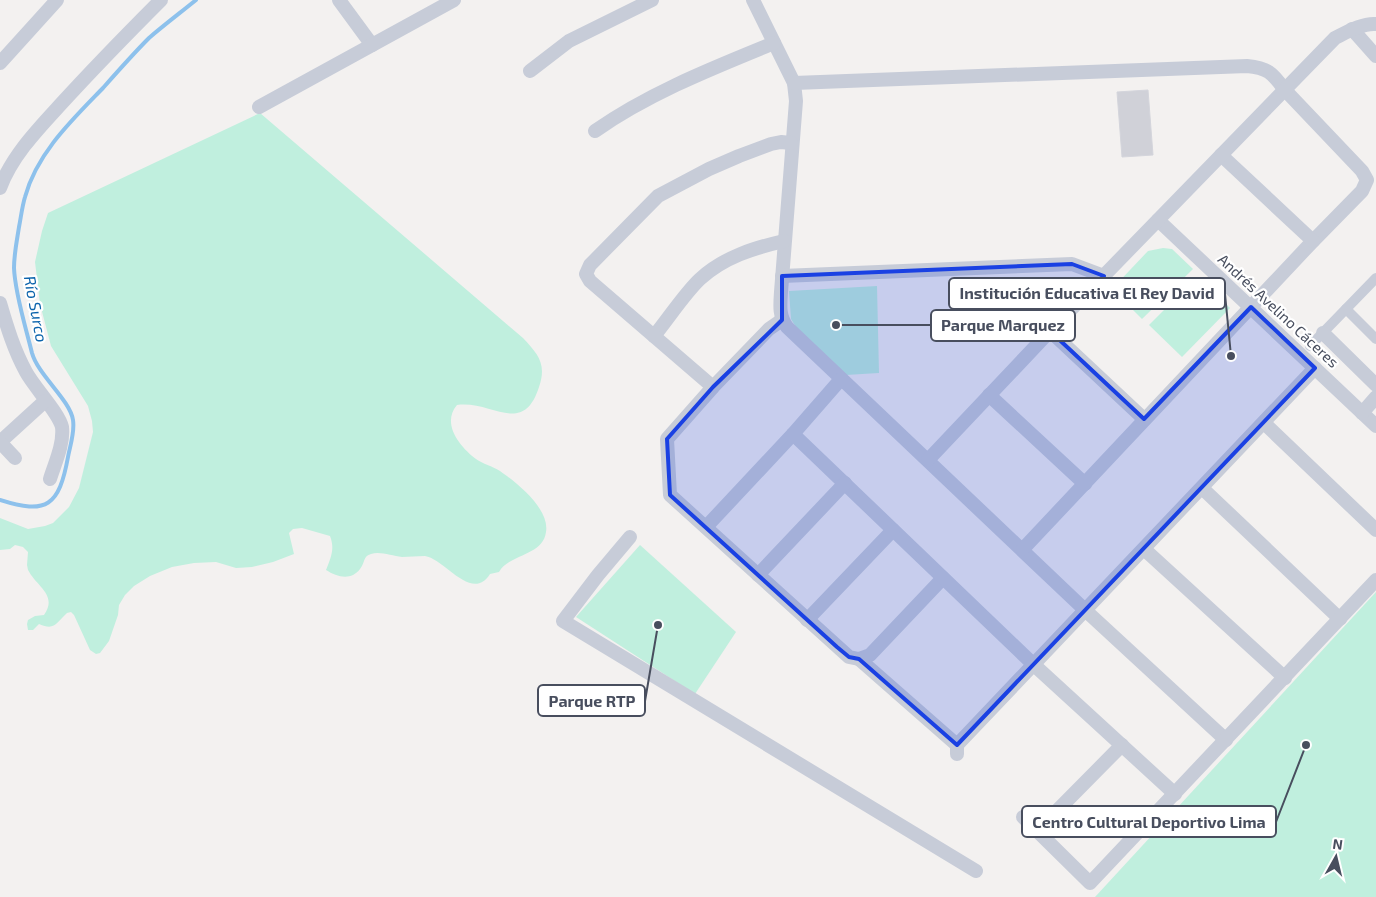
<svg xmlns="http://www.w3.org/2000/svg" width="1376" height="897" viewBox="0 0 1376 897" font-family="'Exo 2',sans-serif">
<rect width="100%" height="100%" fill="#f3f1f0"/>
<g fill="#c0efde">
<path d="M 260,113 L 523,338 C 538,354 547,364 539,387 C 523,437 492,400 457,405 C 441,424 460,447 476,459 C 483,464 492,466 500,471 C 517,483 550,509 546,532 C 543,556 509,554 499,572 L 490,574 C 472,603 445,559 425,556 C 417,556 409,557 402,557 C 392,556 380,551 371,554 C 363,556 365,563 360,569 C 351,581 337,577 326,570 C 331,557 335,549 330,536 L 302,528 L 293,529 L 289,533 L 294,554 L 273,562 L 252,567 L 236,568 L 216,562 L 194,563 L 172,567 L 150,576 L 134,586 L 125,595 L 119,605 L 118,615 L 109,641 L 100,653 L 96,654 L 90,650 L 74,615 L 71,612 L 67,613 C 56,623 55,631 39,624 L 33,630 L 28,630 L 27,624 L 28,620 L 35,616 L 44,615 C 58,595 37,587 28,570 L 27,565 L 28,552 L 23,547 L 15,545 L 10,549 L 0,550 L 0,518 L 28,529 L 45,526 L 53,523 L 69,507 L 79,488 L 93,432 L 92,421 L 88,406 L 51,346 L 40,304 L 35,262 L 42,231 L 48,213 Z"/>
<polygon points="1163,248 1172,249 1193,269 1142,319 1112,289 1148,251"/>
<polygon points="1197,277 1230,308 1182,357 1149,325"/>
<polygon points="877,286 879,373 846,375 799,332 791,319 789,291"/>
<polygon points="640,545 736,632 695,694 576,617"/>
<polygon points="1376,592 1376,897 1095,897"/>
</g>
<g fill="none" stroke-linecap="round" stroke-linejoin="round">
<path stroke="#8dc1ec" stroke-width="4" d="M 0,500 C 47,515 59,506 68,457 C 70,446 75,432 73,420 C 70,400 38,375 32,353 C 26,328 15,294 14,268 C 14,254 17,240 19,227 C 21,217 22,207 25,197 C 37,153 72,120 103,88 C 118,71 133,54 149,38 C 164,25 180,13 196,0"/>
</g>
<polygon fill="#d0d1d8" stroke="#d4d5dc" points="1148,90 1153,155 1122,157 1117,92"/>
<g fill="none" stroke-linecap="round" stroke-linejoin="round">
<g stroke="#c7ccd8" stroke-width="10">
<polyline points="1346,309 1376,339"/>
<polyline points="1310,346 1376,278"/>
</g>
<g stroke="#c7ccd8" stroke-width="14">
<polyline points="339,0 372,45"/>
<path d="M 753,0 L 794,83 L 796,101 L 781,292 C 780,306 779,316 787,327 L 1085,610 L 1226,740"/>
<polyline points="1352,29 1376,56"/>
<polyline points="0,63 57,0"/>
<polyline points="530,71 569,41 652,0"/>
<path d="M 794,83 L 1247,66 C 1267,68 1272,72 1284,89 L 1362,171 L 1367,180 L 1362,191 L 1313,241 L 1023,549"/>
<polyline points="259,107 454,0"/>
<path d="M 595,131 C 649,93 713,68 774,43"/>
<polyline points="1221,155 1313,241"/>
<path d="M 0,188 C 12,156 37,130 60,105 C 93,69 127,34 161,0"/>
<polyline points="1158,220 1376,426"/>
<polyline points="782,276 1072,264 1104,276"/>
<path d="M 0,303 C 7,327 14,350 26,372 C 34,387 59,413 62,427 C 64,444 55,463 50,479"/>
<polyline points="782,320 769,329 713,387 667,439 670,495 849,657 859,659 870,655 943,578"/>
<polyline points="1050,331 1144,419"/>
<polyline points="1323,333 1376,385"/>
<path d="M 654,336 C 668,319 685,293 700,279 C 724,257 754,248 784,241"/>
<polyline points="713,387 590,281 586,274 590,265 658,196 709,169 739,156 771,144 781,142 791,143"/>
<polyline points="989,395 1085,484"/>
<polyline points="1362,413 1376,397"/>
<polyline points="1264,423 1376,530"/>
<polyline points="793,434 1033,664 1175,794"/>
<polyline points="0,442 45,401"/>
<polyline points="0,442 15,458"/>
<path d="M 928,460 L 1050,331 L 1335,38 C 1347,32 1362,23 1376,24"/>
<polyline points="1202,488 1340,619"/>
<polyline points="706,527 793,434 841,379"/>
<polyline points="630,537 598,575 563,621 976,871"/>
<polyline points="1144,549 1285,678"/>
<polyline points="758,575 845,483"/>
<polyline points="807,620 893,530"/>
<polyline points="859,659 957,745"/>
<polyline points="957,754 957,745 1315,368"/>
<polyline points="1023,817 1090,883 1376,580"/>
<polyline points="1037,831 1122,745"/>
</g>
</g>
<path fill="#1a41e3" fill-opacity="0.2" stroke="#1a41e3" stroke-width="4" stroke-linejoin="round" d="M 1072,264 L 1104,276 L 1050,331 L 1144,419 L 1251,307 L 1315,368 L 957,745 L 859,659 L 849,657 L 837,647 L 670,495 L 667,439 L 713,387 L 782,320 L 782,276 Z"/>
<g text-anchor="middle" stroke-width="4.5" stroke-linejoin="round" paint-order="stroke">
<g font-size="15" fill="#484e5e" stroke="#fff">
<text transform="translate(1278 311) rotate(43)" y="5">Andrés Avelino Cáceres</text>
</g>
<g font-size="16" font-style="italic" fill="#0d64ac" stroke="#fff">
<text transform="translate(36 309) rotate(79)" y="6">Río Surco</text>
</g>
</g>
<path fill="none" stroke="#484e5e" stroke-width="2" d="M1231 356L1225 294M836 325L931 325M658 625L645 701M1306 745L1276 822"/>
<g fill="#484e5e" stroke="#fff" stroke-width="2">
<circle cx="1231" cy="356" r="5"/>
<circle cx="836" cy="325" r="5"/>
<circle cx="658" cy="625" r="5"/>
<circle cx="1306" cy="745" r="5"/>
</g>
<g fill="#fff" stroke="#484e5e" stroke-width="2">
<rect x="949" y="278" width="276" height="31" rx="5"/>
<rect x="931" y="310" width="144" height="31" rx="5"/>
<rect x="538" y="685" width="107" height="31" rx="5"/>
<rect x="1022" y="806" width="254" height="31" rx="5"/>
</g>
<g font-size="16" text-anchor="middle" font-weight="bold" fill="#484e5e">
<text x="1087" y="299">Institución Educativa El Rey David</text>
<text x="1003" y="331">Parque Marquez</text>
<text x="592" y="707">Parque RTP</text>
<text x="1149" y="828">Centro Cultural Deportivo Lima</text>
</g>
<g transform="translate(1336 857) rotate(8)" stroke="#ffffff" stroke-width="4" paint-order="stroke">
<path d="M0-4L9 19L0 12L-9 19Z" fill="#484e5e"/>
<text y="-8" font-size="14" font-weight="bold" text-anchor="middle" fill="#484e5e">N</text>
</g>
</svg>
